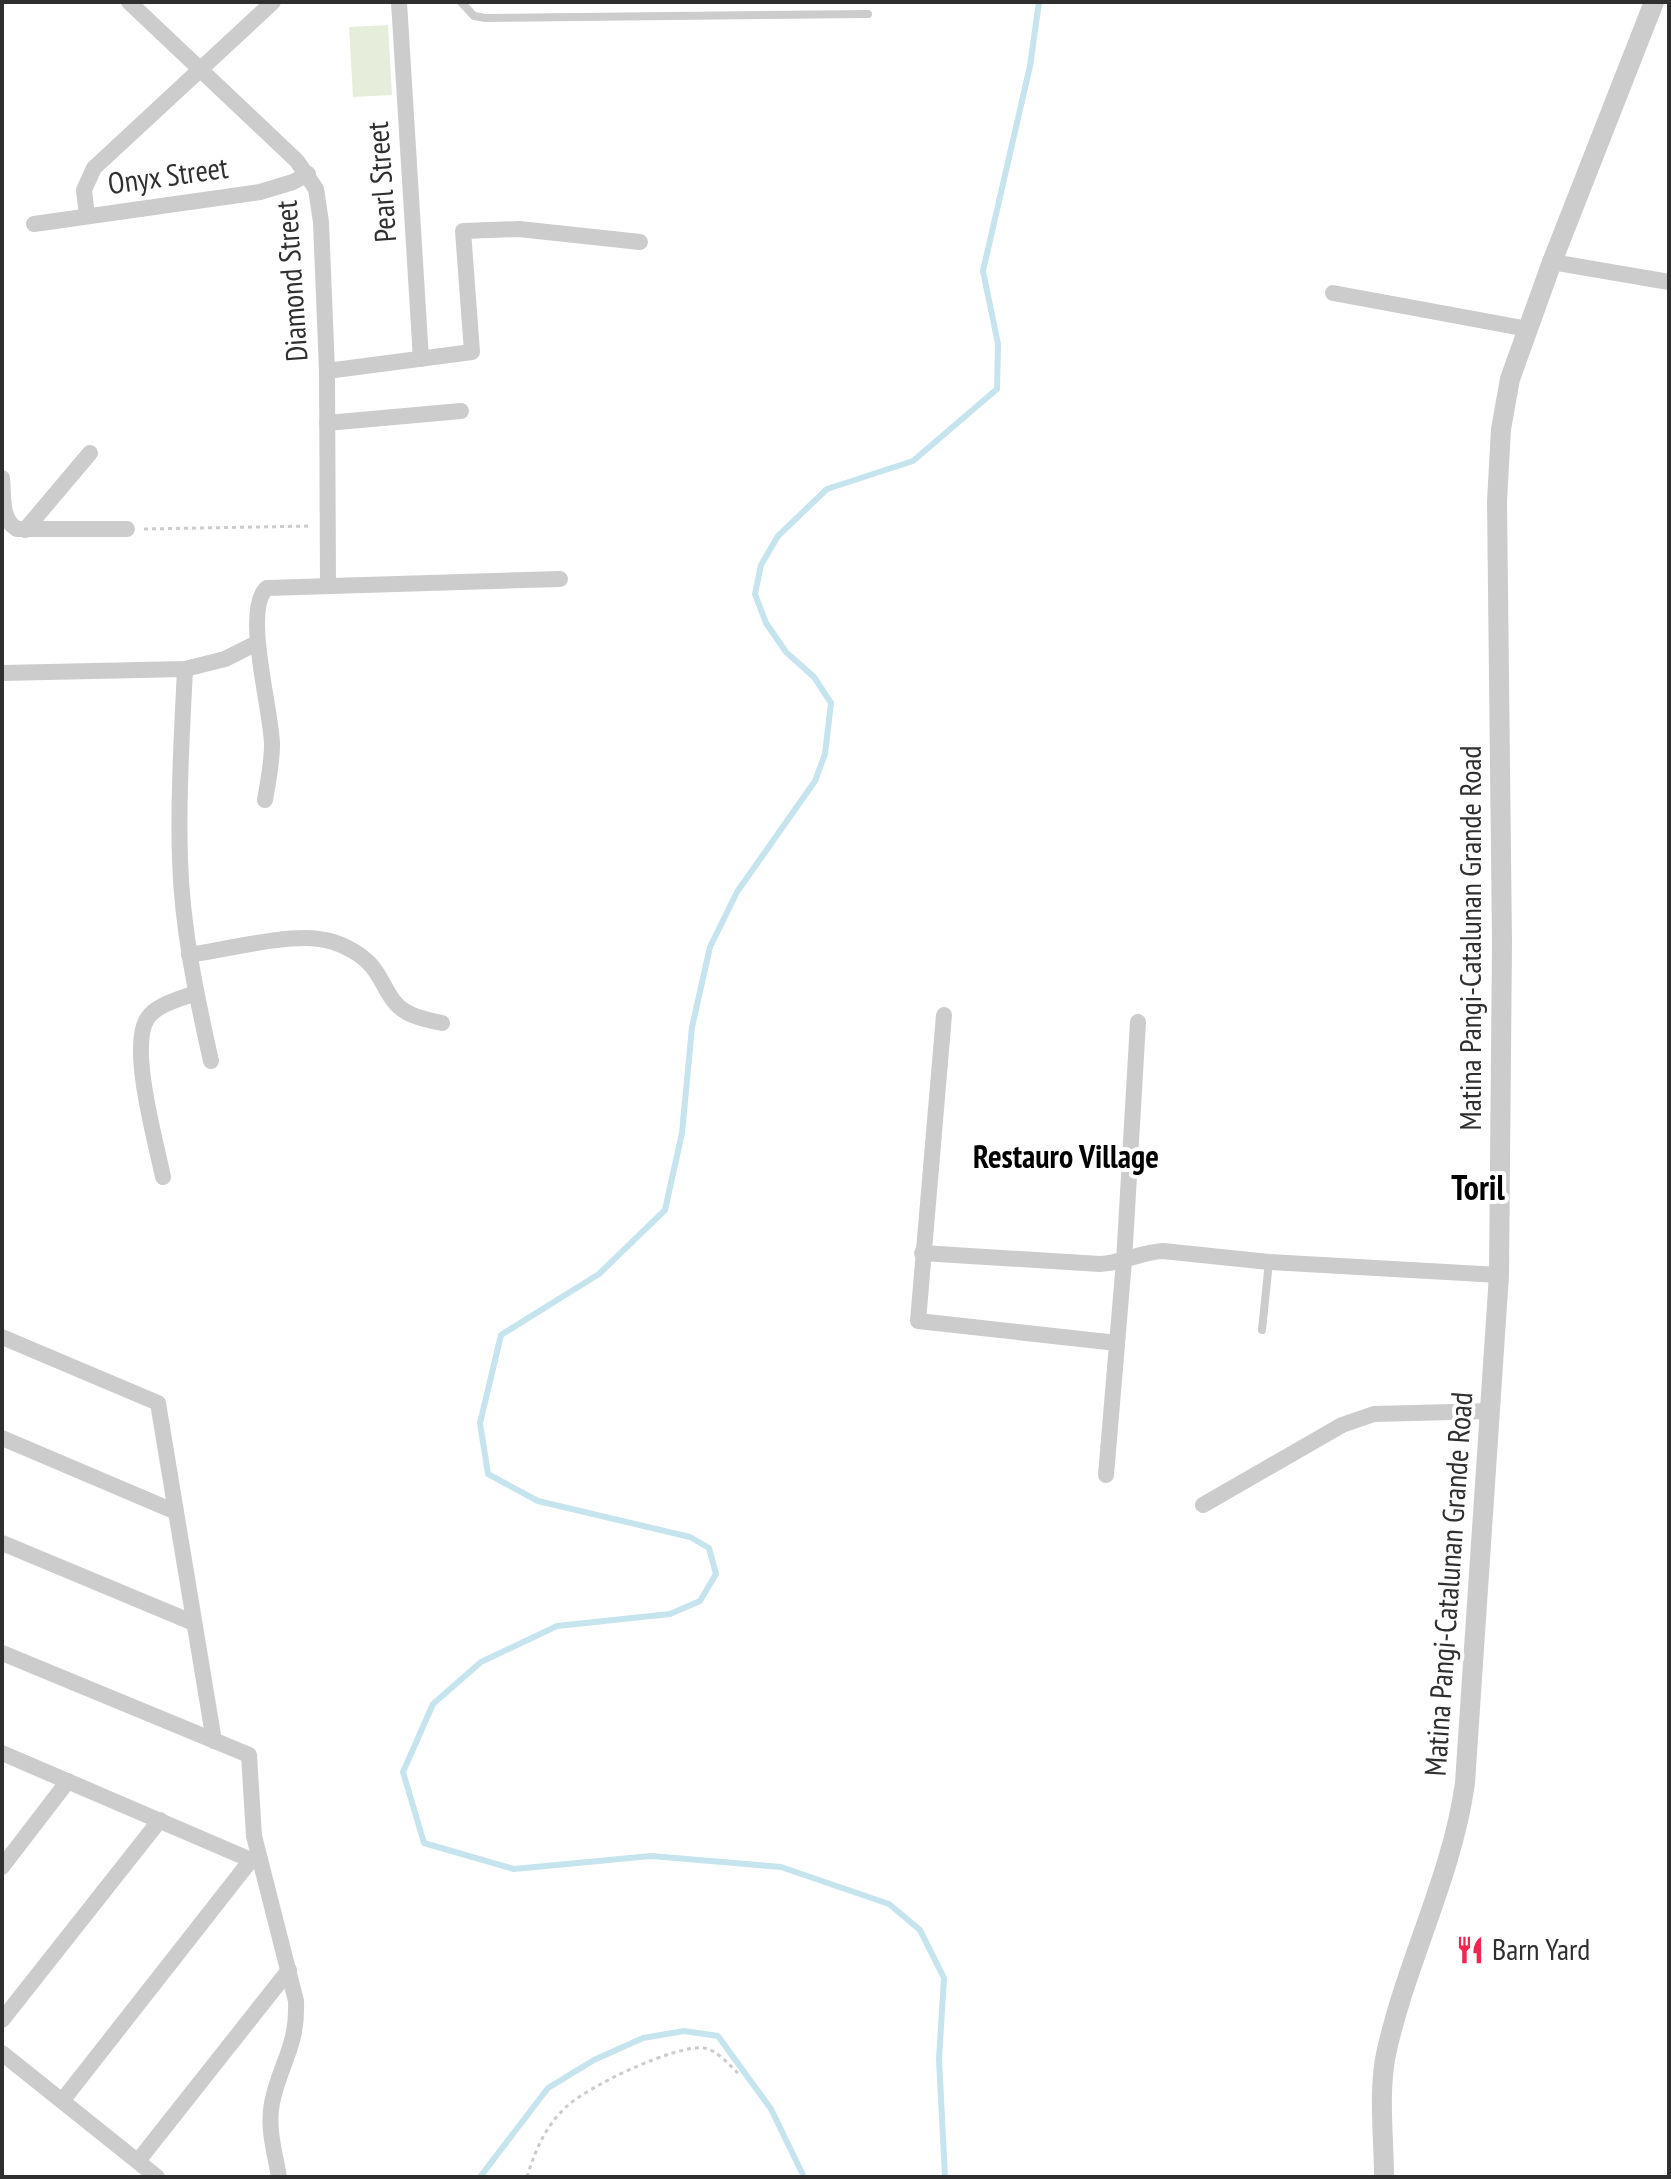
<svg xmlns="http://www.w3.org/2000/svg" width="1671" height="2179" viewBox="0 0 1671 2179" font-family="'PT Sans Narrow',sans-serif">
<rect width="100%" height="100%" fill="#fff"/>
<polygon fill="#e7eddb" points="388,25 392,95 353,97 349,27"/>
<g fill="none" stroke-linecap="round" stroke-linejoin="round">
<g stroke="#c6e4ee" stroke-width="6">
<polyline points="480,2177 548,2088 594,2060 643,2038 684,2031 718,2036 771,2109 804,2177"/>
<polyline points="945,2177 939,2059 944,1978 920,1930 889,1904 781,1867 651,1856 514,1869 424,1843 403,1772 433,1704 481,1662 557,1626 670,1614 700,1601 716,1574 709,1548 690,1537 538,1501 488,1474 480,1423 501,1335 599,1274 665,1210 682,1133 692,1027 710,947 737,892 815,781 825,754 831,703 814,677 786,652 766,623 755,594 761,565 778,536 827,489 913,461 997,389 998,344 983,271 1030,66 1039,2"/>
</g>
<g stroke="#ccc" stroke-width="3" stroke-dasharray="4 4" stroke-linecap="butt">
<polyline points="144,529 312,526"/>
<path d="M 527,2177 C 535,2151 545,2127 565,2108 C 584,2088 676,2044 704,2048 C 717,2050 728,2064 738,2073"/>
</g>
<g stroke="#ccc" stroke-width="8">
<polyline points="461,2 474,16 485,18 868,14"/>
<polyline points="1262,1330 1269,1262"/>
</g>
<g stroke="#ccc" stroke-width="16">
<polyline points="129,2 297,161 316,189 321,222 327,371 328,585"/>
<polyline points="399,2 421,359"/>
<polyline points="87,216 84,190 94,168 273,2"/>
<polyline points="34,224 260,192 293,182 308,174"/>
<polyline points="1552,262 1669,282"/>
<polyline points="1333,293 1528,329"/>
<polyline points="327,371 472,352 463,231 519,229 640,242"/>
<polyline points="327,423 461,411"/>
<path d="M 2,478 C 4,495 0,519 17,529 L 127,529"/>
<polyline points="25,530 90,453"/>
<path d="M 185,669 C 182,733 178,796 180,860 C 182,928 196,994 211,1061"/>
<polyline points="2,673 185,669 225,659 257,643"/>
<path d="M 265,800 C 268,782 272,763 272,745 C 272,711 242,609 267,588 L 560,579"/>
<path d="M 189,955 C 223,950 288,934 319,939 C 337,941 357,951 369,963 C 380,974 384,988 393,1000 C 404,1016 424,1019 442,1023"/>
<polyline points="944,1015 918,1321 1117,1343"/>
<path d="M 163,1177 C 156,1142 129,1048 147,1019 C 156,1004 181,999 196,993"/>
<path d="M 922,1253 L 1100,1264 C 1122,1263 1141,1252 1163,1251 L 1269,1262 L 1499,1275"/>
<polyline points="2,1337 158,1403 214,1741"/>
<polyline points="2,1438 176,1512"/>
<polyline points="1106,1475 1124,1261 1138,1022"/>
<polyline points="1203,1505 1342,1425 1374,1414 1491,1411"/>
<polyline points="2,1543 194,1623"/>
<path d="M 2,1653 L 249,1755 L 254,1836 L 296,2001 C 298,2047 280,2063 272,2103 C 267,2128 275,2153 279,2177"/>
<polyline points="2,1753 251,1860"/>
<polyline points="2,1867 68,1781"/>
<polyline points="2,2020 160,1820"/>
<polyline points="2,2053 157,2177"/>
<polyline points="62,2101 251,1860 259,1857"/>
<polyline points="138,2161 289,1970"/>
</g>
<path stroke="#ccc" stroke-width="20" d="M 1384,2177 C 1384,2137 1378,2094 1386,2054 C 1406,1962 1452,1877 1465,1783 L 1499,1275 L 1502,942 L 1497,501 L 1501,429 L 1510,379 L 1552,262 L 1654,2"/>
</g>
<defs>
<symbol id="restaurant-bare" viewBox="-9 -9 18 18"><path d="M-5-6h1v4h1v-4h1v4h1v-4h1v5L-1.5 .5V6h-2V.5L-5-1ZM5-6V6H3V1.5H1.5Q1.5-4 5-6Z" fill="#f0264f" stroke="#fff" stroke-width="2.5" paint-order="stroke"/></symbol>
</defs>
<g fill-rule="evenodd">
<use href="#restaurant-bare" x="1450" y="1930" width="40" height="40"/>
</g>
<g text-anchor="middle" stroke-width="8" stroke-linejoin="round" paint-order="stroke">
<g font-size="30" fill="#2f2f2f" stroke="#fff">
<text transform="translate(168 176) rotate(-8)" y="10">Onyx Street</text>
<text transform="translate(382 182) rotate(-94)" y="10">Pearl Street</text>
<text transform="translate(292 281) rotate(-94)" y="10">Diamond Street</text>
<text transform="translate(1471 938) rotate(-90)" y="10">Matina Pangi-Catalunan Grande Road</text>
<text transform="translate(1449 1584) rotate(-86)" y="10">Matina Pangi-Catalunan Grande Road</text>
</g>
<g font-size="30" fill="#2f2f2f" stroke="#fff" text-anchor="start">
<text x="1492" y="1960">Barn Yard</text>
</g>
<g font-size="32" font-weight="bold" fill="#000" stroke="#fff">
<text x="1066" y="1168">Restauro Village</text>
</g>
<g font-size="34" font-weight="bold" fill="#000" stroke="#fff">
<text x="1478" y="1200">Toril</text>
</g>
</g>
<rect width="1671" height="2179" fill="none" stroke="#2f2f2f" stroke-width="8"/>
</svg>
